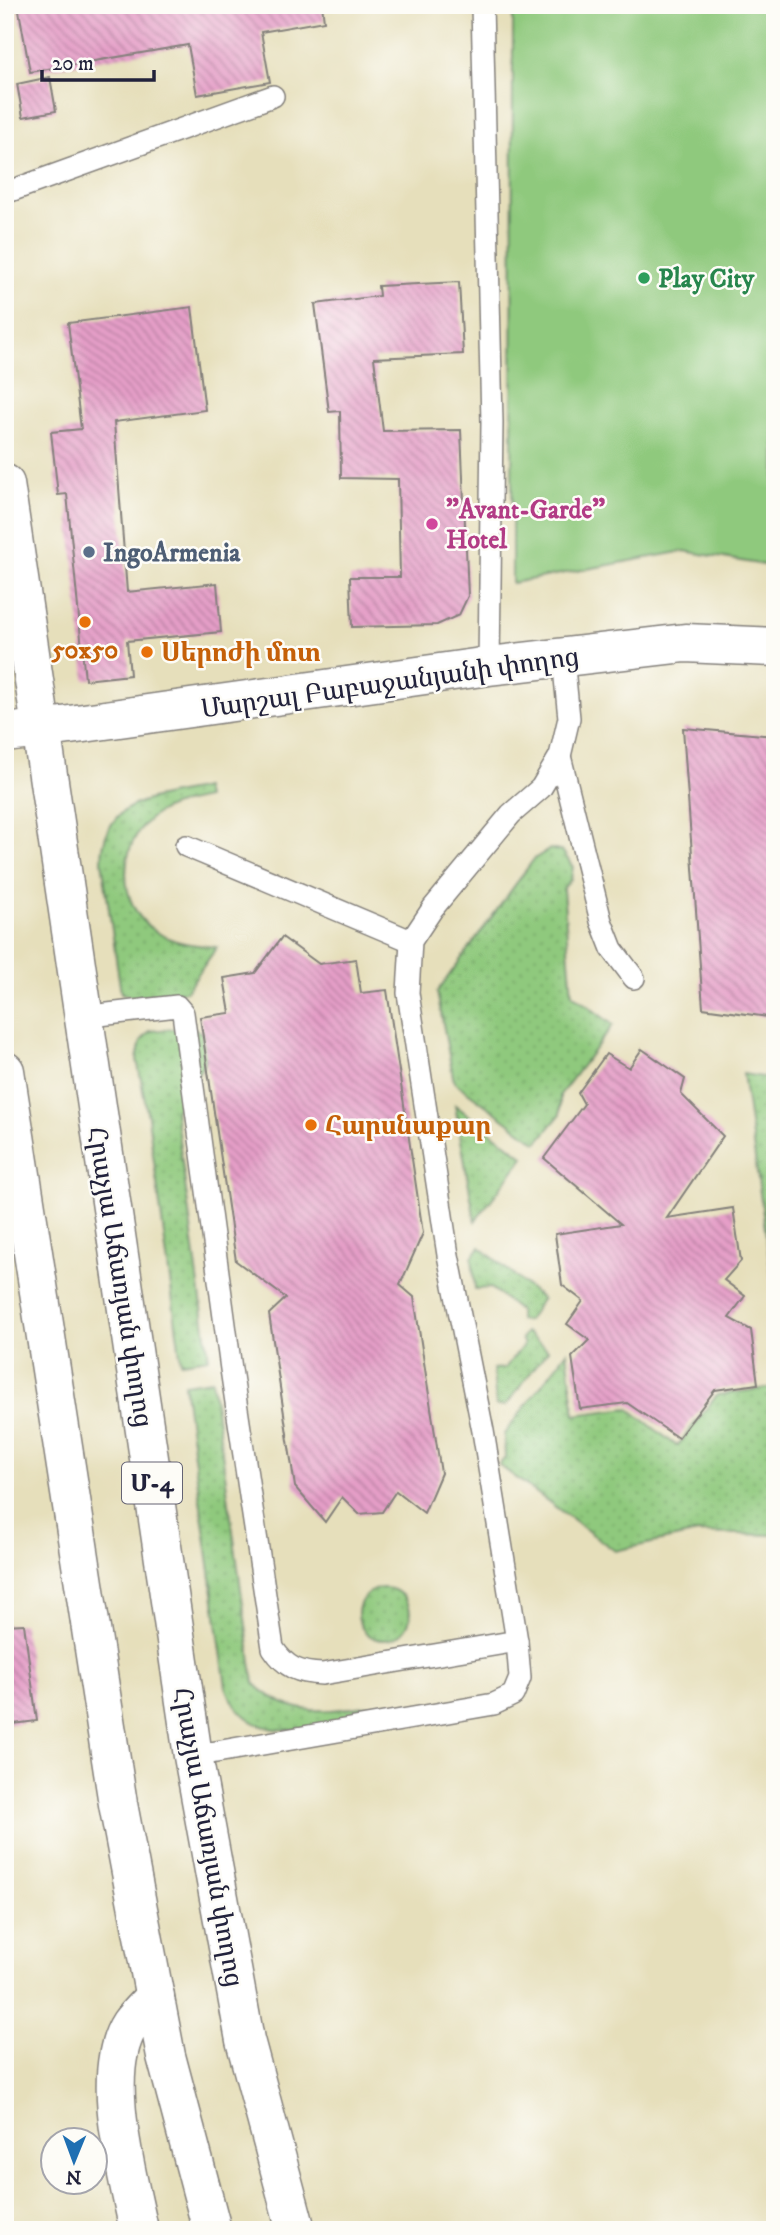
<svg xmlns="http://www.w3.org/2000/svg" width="780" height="2235" viewBox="0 0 780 2235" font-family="'IM FELL DW Pica','Noto Serif Armenian',serif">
<defs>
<pattern id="grass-dots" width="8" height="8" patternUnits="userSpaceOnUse" patternTransform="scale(1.75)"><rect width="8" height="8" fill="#8fc97d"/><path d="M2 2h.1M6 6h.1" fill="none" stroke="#7bac6d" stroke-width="1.8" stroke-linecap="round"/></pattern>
<pattern id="building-back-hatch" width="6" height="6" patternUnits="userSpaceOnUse" patternTransform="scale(1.75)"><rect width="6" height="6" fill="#e59ec7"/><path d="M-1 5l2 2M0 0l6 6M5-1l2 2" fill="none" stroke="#b980a3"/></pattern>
</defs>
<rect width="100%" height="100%" fill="#fdfcf7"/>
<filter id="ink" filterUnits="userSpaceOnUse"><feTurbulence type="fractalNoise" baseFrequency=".0143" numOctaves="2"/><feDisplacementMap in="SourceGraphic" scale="14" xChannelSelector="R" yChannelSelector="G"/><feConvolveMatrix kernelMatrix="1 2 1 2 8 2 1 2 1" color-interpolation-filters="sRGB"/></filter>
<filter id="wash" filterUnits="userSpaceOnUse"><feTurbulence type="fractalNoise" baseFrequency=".00686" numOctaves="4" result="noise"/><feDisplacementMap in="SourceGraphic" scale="28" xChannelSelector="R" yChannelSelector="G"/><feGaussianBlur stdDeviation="1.57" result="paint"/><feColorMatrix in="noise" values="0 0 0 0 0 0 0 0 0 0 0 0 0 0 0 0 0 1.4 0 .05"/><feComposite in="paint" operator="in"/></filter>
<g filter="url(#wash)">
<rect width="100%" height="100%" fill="#e6dfbb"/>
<g fill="url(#grass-dots)" stroke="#58765c" stroke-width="2">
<path d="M 204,788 L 206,798 C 189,802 170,804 155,815 C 117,841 116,906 155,931 C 175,944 194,945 217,947 L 186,991 L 132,997 L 121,993 L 102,861 C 103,797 155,799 204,788 Z"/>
<polygon points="550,849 563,852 573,867 571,879 563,889 572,994 613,1025 560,1095 560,1115 537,1143 454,1082 437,992 534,859"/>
<polygon points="192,1027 206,1036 209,1050 204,1064 175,1111 209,1358 181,1362 148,1117 137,1059 141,1041 150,1031"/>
<polygon points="743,1074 775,1079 775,1299"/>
<polygon points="455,1105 524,1157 475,1221"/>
<polygon points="480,1247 542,1299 528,1321 519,1320 519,1311 491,1288 475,1289 472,1257"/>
<polygon points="526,1332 548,1350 506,1405 496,1406 493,1369 505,1368 524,1344 521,1339"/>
<polygon points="567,1352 575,1415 628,1408 677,1446 717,1395 775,1387 775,1535 698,1533 615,1551 499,1465 505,1458 504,1434"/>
<path d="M 212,1380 L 254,1683 C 295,1724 339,1708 390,1703 C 337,1719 254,1762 226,1687 L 184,1384 Z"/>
<circle cx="384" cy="1614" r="26"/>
</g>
<polygon fill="#8fc97d" stroke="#58765c" stroke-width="2" points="513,5 775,5 775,567 684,551 512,583"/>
<g id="blocks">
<g fill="url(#building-back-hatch)">
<polygon points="18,5 322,5 324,21 261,32 270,82 197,95 188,45 30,72"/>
<polygon points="50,77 56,111 23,117 17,84"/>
<polygon points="459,282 463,354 374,358 383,431 461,430 468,596 459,615 437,625 352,627 350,577 400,577 398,479 341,478 340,411 329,412 315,304 379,296 378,286"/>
<polygon points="192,307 205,410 114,422 127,592 217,583 221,632 127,641 130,675 85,680 67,494 58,495 51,432 81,429 68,323"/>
<polygon points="683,728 775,736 775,1018 703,1008"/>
<polygon points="282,937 319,964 356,959 361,993 387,990 423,1233 400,1285 414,1297 441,1473 424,1513 396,1491 382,1512 359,1514 342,1497 325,1522 295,1487 269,1314 286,1298 236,1261 200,1017 230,1013 224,978 255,973"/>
<polygon points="642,1049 685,1079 681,1094 723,1136 667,1218 733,1208 741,1261 724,1280 745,1296 729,1318 751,1330 758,1384 715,1390 678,1438 627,1403 580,1409 572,1357 589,1340 567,1324 583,1301 562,1285 555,1234 621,1224 544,1158 584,1104 578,1093 606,1054 629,1068"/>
<polygon points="24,1624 37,1721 5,1725 5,1625"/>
</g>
</g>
</g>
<g filter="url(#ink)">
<use href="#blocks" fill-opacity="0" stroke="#84807b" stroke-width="2"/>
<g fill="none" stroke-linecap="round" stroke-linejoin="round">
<defs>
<g id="service">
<polyline points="482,5 492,422 489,666"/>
<polyline points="5,193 273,96"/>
<polyline points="560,756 601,921 612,949 634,978"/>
<polyline points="186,846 411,941"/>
<path d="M 82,1017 L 177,1006 L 183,1013 L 231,1369 L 273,1648 C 286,1668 299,1673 322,1674 L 517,1641"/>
<polyline points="193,1756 494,1704 513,1695 520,1678 517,1641 483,1431 448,1255 408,993 411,941 433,908 511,814 541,788 560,756 569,718 563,658"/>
</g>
<path id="minor" d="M 139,2230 C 128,2176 98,2073 130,2024 C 137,2014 147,2005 155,1996"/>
<polyline id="tertiary" points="41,729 489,666 685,643 775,647"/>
<polyline id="secondary" points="5,733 41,729"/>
<g id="trunk">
<polyline points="5,484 193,1756 245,2040 296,2230"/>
<polyline points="5,1071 118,1804 166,2056 212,2230"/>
</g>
</defs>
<use href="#service" stroke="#84807b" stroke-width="24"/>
<use href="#minor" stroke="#84807b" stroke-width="41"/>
<use href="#tertiary" stroke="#84807b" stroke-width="41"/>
<use href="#secondary" stroke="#84807b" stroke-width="41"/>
<use href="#trunk" stroke="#84807b" stroke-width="41"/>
<use href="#service" stroke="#fff" stroke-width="21"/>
<use href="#minor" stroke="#fff" stroke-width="38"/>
<use href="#tertiary" stroke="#fff" stroke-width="38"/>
<use href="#secondary" stroke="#fff" stroke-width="38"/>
<use href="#trunk" stroke="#fff" stroke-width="38"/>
</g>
</g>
<circle fill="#2e9e5b" stroke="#fdfcf7" stroke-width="2.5" cx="644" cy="278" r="7"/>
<circle fill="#d1479c" stroke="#fdfcf7" stroke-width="2.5" cx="432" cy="524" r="7"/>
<circle fill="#5c6f8a" stroke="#fdfcf7" stroke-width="2.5" cx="89" cy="552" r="7"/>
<g fill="#e8710a" stroke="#fdfcf7" stroke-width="2.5">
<circle cx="85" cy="622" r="7"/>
<circle cx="147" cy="652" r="7"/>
<circle cx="311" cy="1125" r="7"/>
</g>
<g text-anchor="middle" stroke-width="5" stroke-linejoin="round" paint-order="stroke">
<rect fill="#fdfcf7" stroke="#646373" stroke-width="2" x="122" y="1462.5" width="60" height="41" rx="5"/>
<g font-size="24" font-weight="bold" fill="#22223b">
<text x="152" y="1491">Մ-4</text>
</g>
<g font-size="26" font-weight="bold" fill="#27864d" stroke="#fdfcf7" text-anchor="start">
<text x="658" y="287">Play City</text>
</g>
<g font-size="26" font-weight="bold" fill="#b23c85" stroke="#fdfcf7" text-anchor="start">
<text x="446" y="518">"Avant-Garde"<tspan x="446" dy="30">Hotel</tspan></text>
</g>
<g font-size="26" font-weight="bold" fill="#4e5e75" stroke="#fdfcf7" text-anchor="start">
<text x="103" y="561">IngoArmenia</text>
</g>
<g font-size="26" font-weight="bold" fill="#c56008" stroke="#fdfcf7" text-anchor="start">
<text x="85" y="658" text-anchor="middle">50x50</text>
<text x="161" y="661">Սերոժի մոտ</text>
<text x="325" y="1134">Հարսնաքար</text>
</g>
<g font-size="26" fill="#22223b" stroke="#fdfcf7">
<text transform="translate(390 682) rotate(-8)" y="9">Մարշալ Բաբաջանյանի փողոց</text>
<text transform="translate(121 1277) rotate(81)" y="9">Հրաչյա Աճառյան փողոց</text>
<text transform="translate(209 1837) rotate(80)" y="9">Հրաչյա Աճառյան փողոց</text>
</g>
</g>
<rect width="780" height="2235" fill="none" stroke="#fdfcf7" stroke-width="28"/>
<g transform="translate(74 2161) rotate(181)"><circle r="33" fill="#fdfcf7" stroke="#a5a5ac" stroke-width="2"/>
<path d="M0-5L12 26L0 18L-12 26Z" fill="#1f6fb2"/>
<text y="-10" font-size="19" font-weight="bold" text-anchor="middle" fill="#22223b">N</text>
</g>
<path d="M42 70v10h112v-10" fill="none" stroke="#22223b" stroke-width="3.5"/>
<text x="52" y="70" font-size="21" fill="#22223b" stroke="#fdfcf7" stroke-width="5" paint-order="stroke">20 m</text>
</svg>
